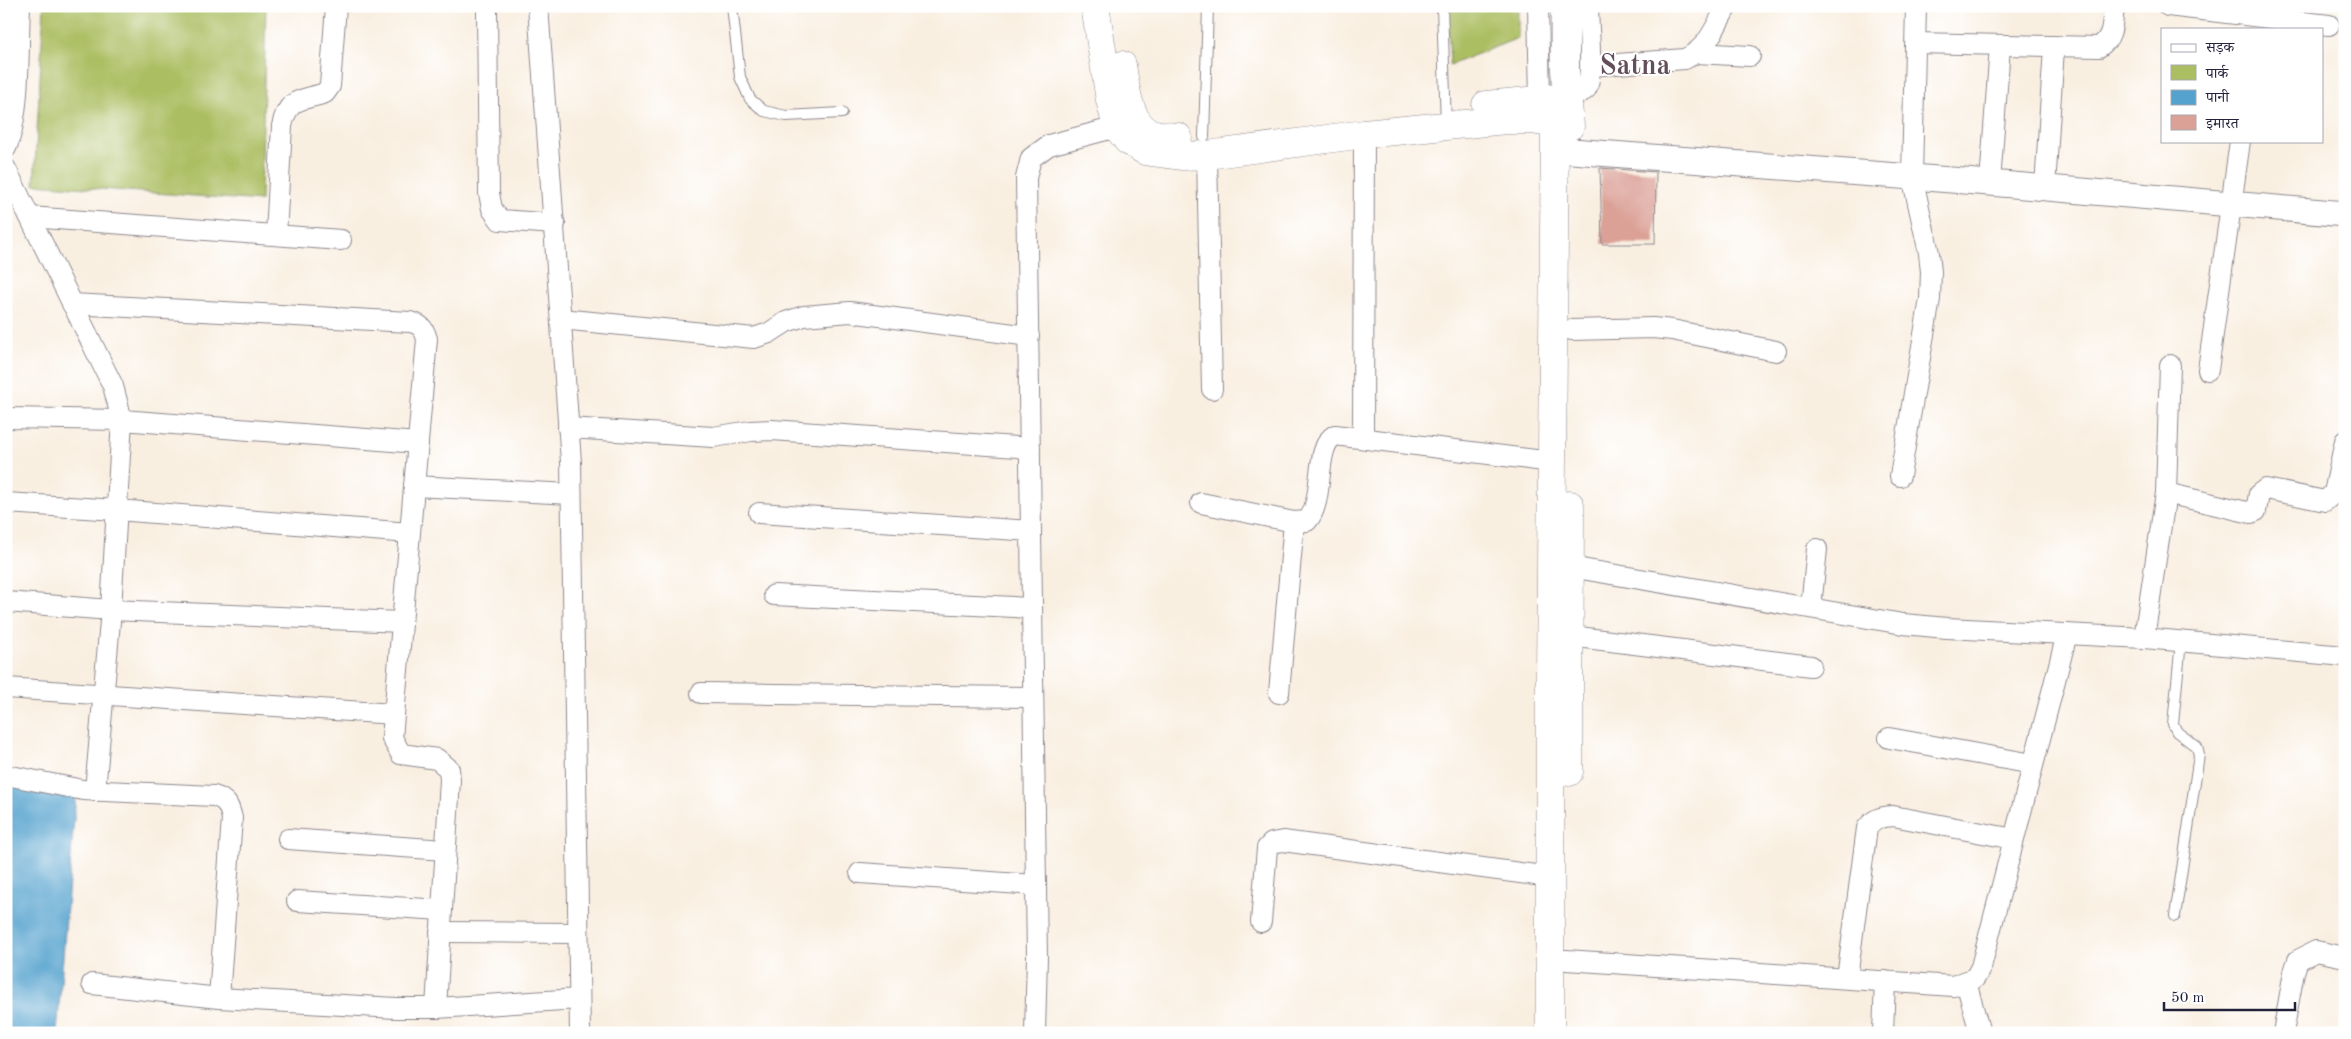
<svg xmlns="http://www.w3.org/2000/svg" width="2351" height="1039" viewBox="0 0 2351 1039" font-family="'Old Standard TT','Noto Serif Devanagari',serif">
<rect width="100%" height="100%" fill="#fff"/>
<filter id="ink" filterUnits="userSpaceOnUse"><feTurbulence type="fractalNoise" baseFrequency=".02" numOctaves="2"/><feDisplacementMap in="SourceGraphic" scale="10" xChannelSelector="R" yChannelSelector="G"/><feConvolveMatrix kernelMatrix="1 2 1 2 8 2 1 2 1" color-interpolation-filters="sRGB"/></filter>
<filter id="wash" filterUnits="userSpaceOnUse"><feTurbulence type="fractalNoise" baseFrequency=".0096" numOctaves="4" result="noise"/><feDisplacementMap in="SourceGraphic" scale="20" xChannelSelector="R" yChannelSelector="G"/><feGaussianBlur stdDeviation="1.12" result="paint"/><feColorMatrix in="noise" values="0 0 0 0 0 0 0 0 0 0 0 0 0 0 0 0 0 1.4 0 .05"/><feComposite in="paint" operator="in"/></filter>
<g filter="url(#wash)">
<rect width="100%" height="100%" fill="#f9efe1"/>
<g fill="#acbe62" stroke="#67704e">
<polygon points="44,6 266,6 261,201 34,184"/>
<polygon points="1447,6 1518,6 1518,38 1450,65"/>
</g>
<polygon fill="#55a2ce" stroke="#3c6284" points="6,772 76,793 57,1033 6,1033"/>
<g id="blocks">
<polygon fill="#dba197" points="1600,168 1656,172 1655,244 1602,244"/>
</g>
</g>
<g filter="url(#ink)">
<use href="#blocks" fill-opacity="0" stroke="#8e888e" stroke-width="1"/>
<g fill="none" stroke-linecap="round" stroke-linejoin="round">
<defs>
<g id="service">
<polyline points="732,6 740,77 750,99 764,111 786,116 842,113"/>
<polyline points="1442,6 1446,125"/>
<polyline points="1204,137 1208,6"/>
<polyline points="2175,916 2199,755 2197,747 2177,732 2173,724 2181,641"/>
</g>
<g id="minor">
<polyline points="538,6 571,462 580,1033"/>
<polyline points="1538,6 1540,99"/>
<polyline points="2168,6 2329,25"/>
<polyline points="487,10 489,193 492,209 500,220 555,224"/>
<path d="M 1916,43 L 2099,47 C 2114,37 2112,23 2114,6"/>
<polyline points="1697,53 1750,56"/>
<path d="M 1590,66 L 1685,59 C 1709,47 1714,29 1727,6"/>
<path d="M 1568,97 C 1573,95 1582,94 1586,89 C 1594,78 1588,23 1588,6"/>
<path d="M 6,148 C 21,114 18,46 20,6"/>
<polyline points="1207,155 1212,389"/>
<polyline points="6,169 113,386 122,420 111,610 95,791"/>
<polyline points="1990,183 2000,46"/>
<polyline points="2045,187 2054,48"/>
<polyline points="30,217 341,240"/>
<path d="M 276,235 L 282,126 C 288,97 301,101 325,93 L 330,86 L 336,6"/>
<path d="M 72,304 L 410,322 C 420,324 424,328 427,339 L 392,738 L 401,754 L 437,759 L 449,769 L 450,780 L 436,1008"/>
<polyline points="561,319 754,338 769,333 786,322 804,316 850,312 1029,336"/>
<polyline points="1571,330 1653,328 1672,330 1776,351"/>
<polyline points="2208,370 2240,141"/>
<polyline points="6,418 122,420 418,443"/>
<polyline points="568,428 713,437 751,431 772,430 1030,448"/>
<polyline points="1363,437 1364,134"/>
<polyline points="1900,476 1930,299 1931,272 1929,253 1912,176 1916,6"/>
<polyline points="414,486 571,494"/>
<polyline points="2166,493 2251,513 2256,511 2259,494 2266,489 2325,501 2334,493 2345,441"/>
<polyline points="6,503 117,510 410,533"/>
<path d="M 1201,503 L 1294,522 L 1307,521 C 1326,500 1313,447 1335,435 L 1552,462"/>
<polyline points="759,513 1031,531"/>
<polyline points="1570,567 1903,624 1947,628 2144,638 2345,656"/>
<polyline points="774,595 1032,608"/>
<polyline points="6,602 111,610 402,622"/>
<polyline points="1811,607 1817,549"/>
<polyline points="1570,636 1811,666"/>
<polyline points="2144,638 2166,493 2170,365"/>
<polyline points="6,688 394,714"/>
<polyline points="701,693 1033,697"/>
<polyline points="1279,693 1294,522"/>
<polyline points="1889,738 2033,764"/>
<path d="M 6,775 L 83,790 L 214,796 C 227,800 229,806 232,818 L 219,998"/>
<polyline points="288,839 445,850"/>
<polyline points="860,873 1036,885"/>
<polyline points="297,901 442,910"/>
<polyline points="1261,922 1267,848 1272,843 1283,841 1550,877"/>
<polyline points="440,932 578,933"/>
<polyline points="1566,960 1953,986 1975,978 1981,967 2067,634"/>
<path d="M 1847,978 L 1867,828 C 1875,818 1881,817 1893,816 L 2014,839"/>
<polyline points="1966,982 1980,1033"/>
<polyline points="92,984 219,998 396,1008 436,1008 579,999"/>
<polyline points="1035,1033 1037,957 1026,178 1031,158 1049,145 1117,127"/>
<polyline points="1883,1033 1885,981"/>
<polyline points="2283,1033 2294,972 2298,960 2316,951 2345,957"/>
</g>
<polyline id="tertiary" points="1572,151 1990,183 2345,214"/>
<g id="primary">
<polyline points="1569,772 1570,505"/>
<polyline points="1550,1033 1550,679 1555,124"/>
</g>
<g id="trunk">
<polyline points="1095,6 1110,100 1117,127 1128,141 1145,151 1183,156 1207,155 1364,134 1506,120 1531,120 1570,126 1565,70 1565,6"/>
<path d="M 1122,65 C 1125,84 1128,114 1143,128 C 1152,136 1167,136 1178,137"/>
<polyline points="1486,105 1568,97"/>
</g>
</defs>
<use href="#service" stroke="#8e888e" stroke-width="12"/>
<use href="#minor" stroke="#8e888e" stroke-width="22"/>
<use href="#tertiary" stroke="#8e888e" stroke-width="27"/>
<use href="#primary" stroke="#8e888e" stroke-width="29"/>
<use href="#trunk" stroke="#8e888e" stroke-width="29"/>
<use href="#service" stroke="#fff" stroke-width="10"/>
<use href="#minor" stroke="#fff" stroke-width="20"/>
<use href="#tertiary" stroke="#fff" stroke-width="25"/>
<use href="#primary" stroke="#fff" stroke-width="28"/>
<use href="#trunk" stroke="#fff" stroke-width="28"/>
</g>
</g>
<g text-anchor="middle" stroke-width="4" stroke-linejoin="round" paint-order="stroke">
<g font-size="28" font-weight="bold" fill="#634e5b" stroke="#fff">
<text x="1635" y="74">Satna</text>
</g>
</g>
<rect width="2351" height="1039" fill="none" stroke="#fff" stroke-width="25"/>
<rect x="2161" y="28" width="162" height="115" fill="#ffffff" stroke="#a7a7b1"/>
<rect x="2171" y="44" width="25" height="8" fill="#ffffff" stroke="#a7a7b1"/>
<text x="2206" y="52" font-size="15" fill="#22223b">सड़क</text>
<rect x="2171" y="65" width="25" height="15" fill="#acbe62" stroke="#a7a7b1"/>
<text x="2206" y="78" font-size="15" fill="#22223b">पार्क</text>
<rect x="2171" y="90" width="25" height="15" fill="#55a2ce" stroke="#a7a7b1"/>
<text x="2206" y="102" font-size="15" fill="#22223b">पानी</text>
<rect x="2171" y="115" width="25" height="15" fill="#dba197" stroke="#a7a7b1"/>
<text x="2206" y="128" font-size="15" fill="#22223b">इमारत</text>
<path d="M2164 1002v8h131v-8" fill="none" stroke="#22223b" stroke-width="2.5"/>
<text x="2171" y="1002" font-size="15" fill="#22223b" stroke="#ffffff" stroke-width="4" paint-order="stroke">50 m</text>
</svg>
